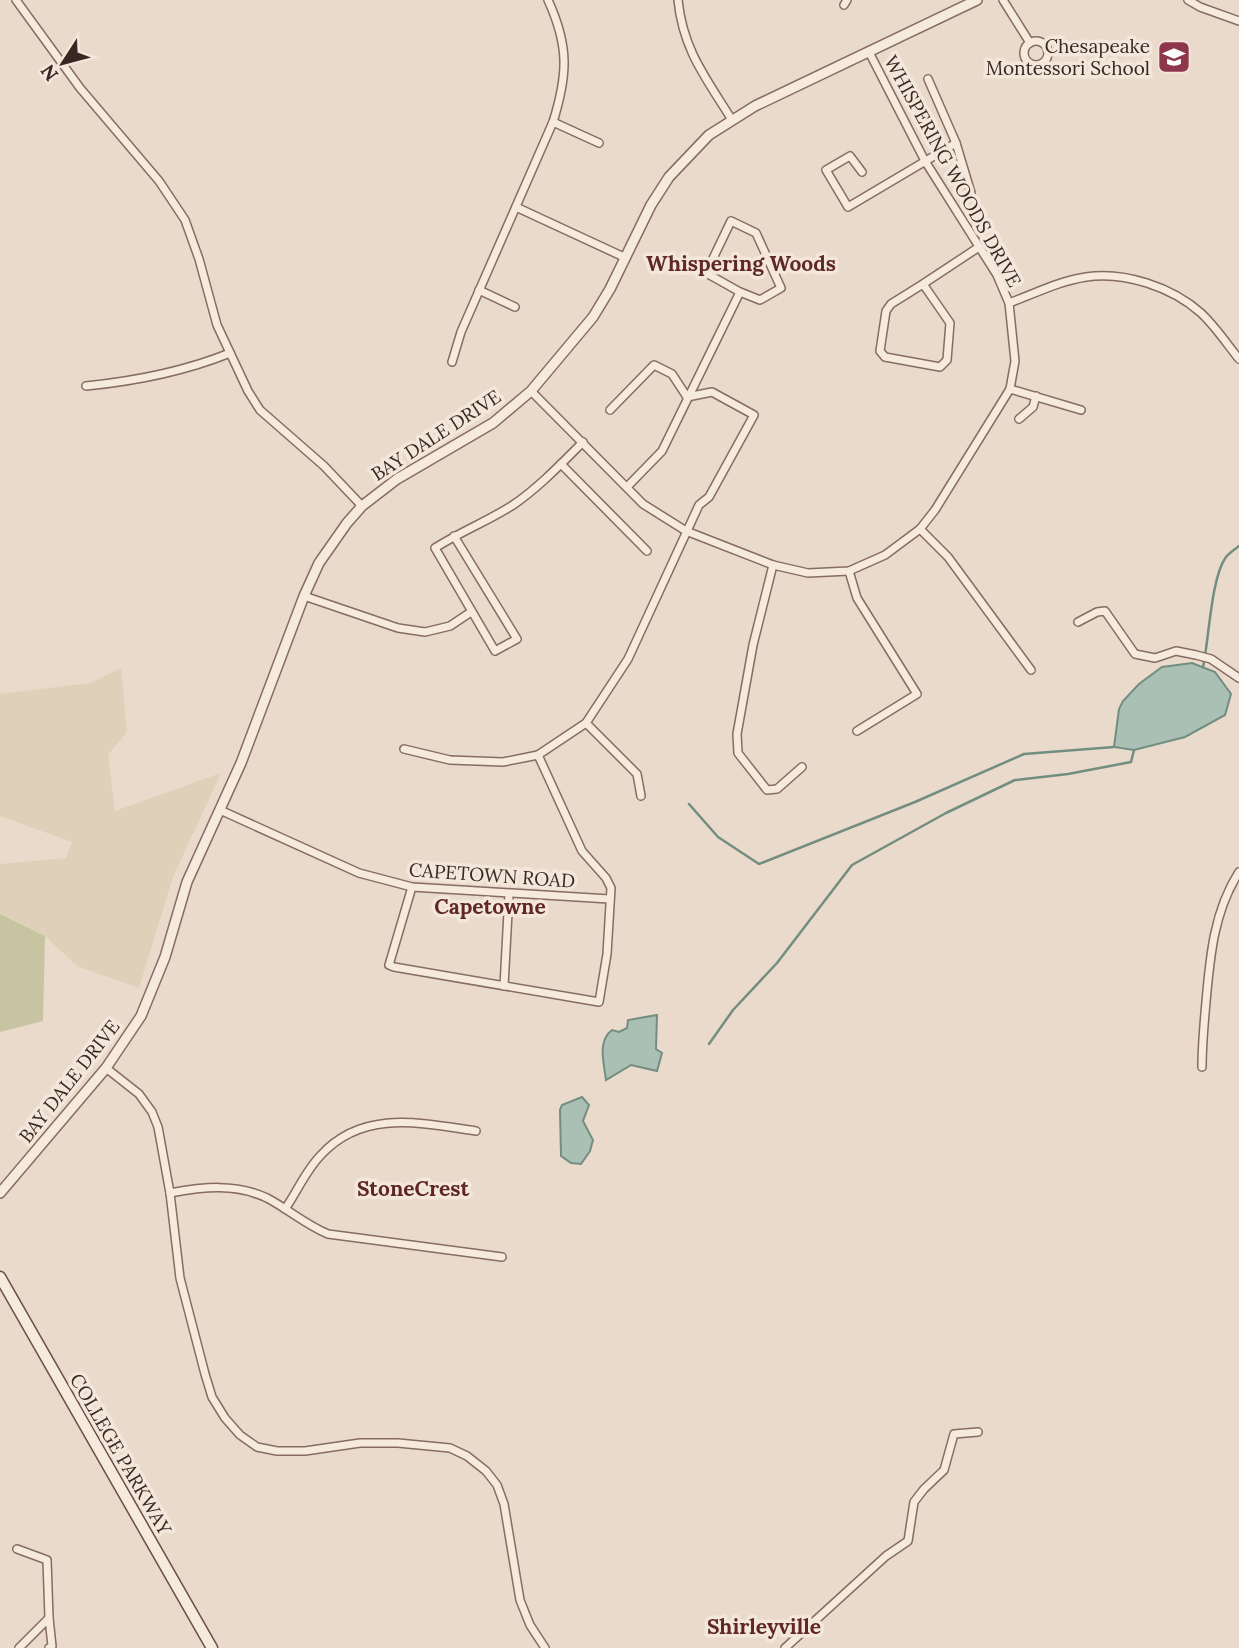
<svg xmlns="http://www.w3.org/2000/svg" width="1239" height="1648" viewBox="0 0 1239 1648" font-family="Lora,serif">
<rect width="100%" height="100%" fill="#eadacb"/>
<polygon fill="#dfd0b9" points="121,668 127,732 108,755 115,811 221,773 173,877 139,988 77,966 45,936 0,914 0,864 66,858 72,842 0,816 0,694 90,683"/>
<polygon fill="#c8c3a0" points="0,914 45,936 43,1021 0,1032"/>
<g fill="#abc0b5" stroke="#728e80" stroke-width="2">
<polygon points="1192,663 1215,672 1231,694 1225,715 1185,737 1134,750 1114,747 1119,709 1123,701 1139,684 1162,667"/>
<path d="M 657,1015 L 656,1049 L 662,1053 L 657,1071 L 631,1065 L 606,1080 C 604,1063 597,1041 612,1030 L 619,1032 L 627,1028 L 628,1020 Z"/>
<polygon points="582,1097 589,1105 583,1121 593,1140 590,1151 581,1164 571,1163 561,1156 560,1110 562,1105"/>
</g>
<g fill="none" stroke-linecap="round" stroke-linejoin="round">
<g stroke="#728e80" stroke-width="2.5">
<path d="M 1203,667 C 1209,640 1211,577 1226,557 C 1229,553 1235,549 1239,546"/>
<polyline points="689,804 718,837 759,864 915,802 1024,754 1114,747"/>
<polyline points="709,1044 733,1010 777,963 852,865 946,813 1015,780 1068,774 1131,762 1134,750"/>
</g>
<defs>
<g id="minor">
<polyline points="16,0 80,88 159,181 185,220 199,259 217,325 248,391 260,410 324,466 362,506"/>
<path d="M 678,0 C 683,50 706,78 732,120"/>
<polyline points="1003,0 1030,43"/>
<polyline points="1188,0 1200,7 1239,21"/>
<polyline points="844,5 847,0"/>
<circle cx="1036" cy="53" r="12"/>
<polyline points="928,79 956,143 971,193"/>
<polyline points="553,122 599,143"/>
<polyline points="862,172 850,156 826,170 848,207 956,143"/>
<polyline points="516,207 626,258"/>
<polyline points="923,284 891,304 886,311 880,351 885,357 940,367 947,360 950,323 923,284 979,247"/>
<polyline points="479,290 515,307"/>
<path d="M 1009,303 C 1034,294 1059,281 1086,277 C 1124,271 1172,287 1201,313 C 1215,326 1227,344 1239,359"/>
<path d="M 452,362 L 461,332 L 553,122 C 568,74 569,46 548,0"/>
<path d="M 86,386 C 136,381 183,372 230,353"/>
<polyline points="1010,389 1081,410"/>
<polyline points="531,391 643,504 686,531 773,565 808,573 849,571 885,555 920,529 935,510 1010,389 1015,361 1009,303 997,275 925,161 869,52"/>
<polyline points="610,410 654,365 672,374 687,397"/>
<polyline points="1019,419 1033,407 1036,396"/>
<polyline points="561,464 647,551"/>
<polyline points="627,487 662,451 740,292 760,300 781,288 756,233 731,221 706,273 740,292"/>
<polyline points="920,529 948,557 1031,670"/>
<path d="M 454,536 L 517,639 L 495,651 L 435,548 C 460,532 488,521 513,505 C 538,488 561,464 583,442"/>
<polyline points="773,565 753,645 737,734 738,753 767,790 777,789 802,767"/>
<polyline points="849,571 857,598 917,694 857,731"/>
<polyline points="304,596 398,628 425,632 450,626 471,612"/>
<polyline points="1078,622 1097,612 1105,611 1135,654 1155,658 1176,651 1196,655 1211,659 1239,678"/>
<polyline points="586,723 637,774 641,796"/>
<polyline points="404,749 450,760 503,762 538,755 586,723 628,659 699,505 709,497 754,415 712,392 687,397"/>
<polyline points="220,810 359,873 412,887 609,899"/>
<polyline points="412,887 389,965 394,967 599,1002 607,954 611,888 606,878 582,851 538,755"/>
<polyline points="504,986 509,894"/>
<path d="M 1202,1067 C 1202,1045 1204,1024 1206,1002 C 1210,956 1214,911 1239,872"/>
<polyline points="106,1068 139,1094 152,1112 158,1127 170,1193 180,1278 205,1374 212,1397 225,1418 240,1435 257,1447 277,1451 305,1451 360,1443 398,1443 450,1448 467,1456 486,1471 497,1485 504,1504 520,1600 530,1625 545,1648"/>
<path d="M 170,1193 C 203,1187 235,1183 267,1198 C 288,1209 306,1225 328,1234 L 502,1257"/>
<path d="M 285,1209 C 297,1192 306,1170 321,1155 C 363,1109 421,1123 476,1131"/>
<polyline points="17,1549 47,1560 49,1618 19,1648"/>
<polyline points="49,1648 52,1646 49,1618"/>
<polyline points="785,1648 886,1556 908,1541 914,1502 924,1489 944,1470 954,1434 978,1432"/>
</g>
<polyline id="tertiary" points="0,1193 106,1068 141,1016 165,957 187,882 241,763 304,596 319,563 347,523 362,506 397,479 493,423 531,391 593,317 610,289 651,205 669,177 709,135 755,106 977,0"/>
<polyline id="secondary" points="0,1277 212,1648"/>
</defs>
<use href="#minor" stroke="#866c61" stroke-width="10"/>
<use href="#tertiary" stroke="#866c61" stroke-width="12"/>
<use href="#secondary" stroke="#684d44" stroke-width="13"/>
<use href="#minor" stroke="#f6e9de" stroke-width="7"/>
<use href="#tertiary" stroke="#f6e9de" stroke-width="9"/>
<use href="#secondary" stroke="#f6e9de" stroke-width="10"/>
</g>
<defs>
<symbol id="school-square" viewBox="-11 -11 22 22"><rect x="-9" y="-9" width="18" height="18" rx="4" fill="#8e374c" stroke="#f3e6da"/><path d="M0-5L7-2L0 1L-7-2ZM-4 1L0 2.5L4 1V4Q0 6-4 4Z" fill="#fff"/></symbol>
</defs>
<g fill-rule="evenodd">
<use href="#school-square" x="1155" y="38" width="38" height="38"/>
</g>
<g text-anchor="middle" stroke-width="7" stroke-linejoin="round" paint-order="stroke">
<g font-size="19" fill="#382823" stroke="#f3e6da" text-anchor="end">
<text x="1150" y="53">Chesapeake<tspan x="1150" dy="22">Montessori School</tspan></text>
</g>
<g font-size="19" fill="#382823" stroke="#f3e6da">
<text transform="translate(953 171) rotate(61)" y="7">WHISPERING WOODS DRIVE</text>
<text transform="translate(436 435) rotate(-33)" y="7">BAY DALE DRIVE</text>
<text transform="translate(492 875) rotate(4)" y="7">CAPETOWN ROAD</text>
<text transform="translate(69 1081) rotate(-52)" y="7">BAY DALE DRIVE</text>
<text transform="translate(121 1454) rotate(60)" y="7">COLLEGE PARKWAY</text>
</g>
<g font-size="21" font-weight="bold" fill="#602728" stroke="#f3e6da">
<text x="741" y="271">Whispering Woods</text>
<text x="490" y="914">Capetowne</text>
<text x="413" y="1196">StoneCrest</text>
<text x="764" y="1634">Shirleyville</text>
</g>
</g>
<g transform="translate(63 63) rotate(234)" stroke="#f3e6da" stroke-width="5" paint-order="stroke">
<path d="M0-5L12 26L0 18L-12 26Z" fill="#382823"/>
<text y="-10" font-size="19" font-weight="bold" text-anchor="middle" fill="#382823">N</text>
</g>
</svg>
